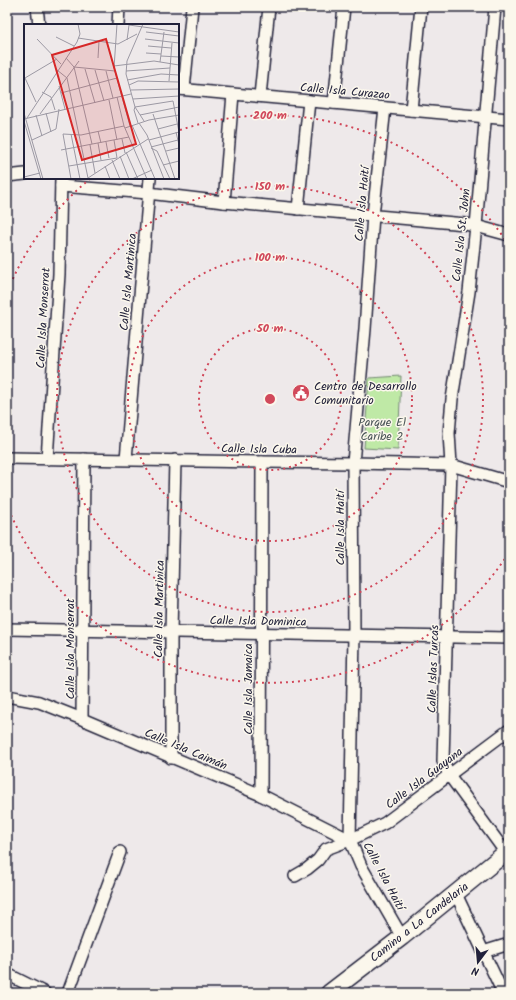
<svg xmlns="http://www.w3.org/2000/svg" width="516" height="1000" viewBox="0 0 516 1000" font-family="Kalam,sans-serif">
<rect width="100%" height="100%" fill="#eee9ea"/>
<filter id="ink" filterUnits="userSpaceOnUse"><feTurbulence type="fractalNoise" baseFrequency=".025" numOctaves="2"/><feDisplacementMap in="SourceGraphic" scale="8" xChannelSelector="R" yChannelSelector="G"/><feConvolveMatrix kernelMatrix="1 2 1 2 8 2 1 2 1" color-interpolation-filters="sRGB"/></filter>
<g filter="url(#ink)">
<polygon fill="#bfe9a6" stroke="#708670" points="401,376 398,450 364,448 369,378"/>
<g fill="none" stroke-linecap="round" stroke-linejoin="round">
<defs>
<g id="street">
<polyline points="37,7 39,25"/>
<polyline points="495,7 476,226 469,292 452,399 449,433 451,465 443,761 449,775 506,853"/>
<polyline points="118,25 119,7"/>
<polyline points="178,89 509,119"/>
<polyline points="184,89 192,7"/>
<polyline points="260,96 269,7"/>
<polyline points="334,103 344,7"/>
<polyline points="385,108 373,215 365,329 353,463 354,635 350,840 361,866 402,937"/>
<polyline points="411,110 421,7"/>
<polyline points="7,176 25,174"/>
<polyline points="61,186 148,193 224,202 465,224 476,226 509,235"/>
<polyline points="224,202 233,94"/>
<polyline points="298,209 309,101"/>
<polyline points="7,458 262,462 353,463 451,465 509,482"/>
<polyline points="47,459 59,274 61,178"/>
<polyline points="126,459 150,178"/>
<polyline points="7,629 509,638"/>
<polyline points="7,696 39,702 82,719 261,795 350,840"/>
<polyline points="82,719 84,459"/>
<polyline points="171,758 171,632 175,460"/>
<polyline points="261,795 262,462"/>
<polyline points="295,876 307,869 318,860 326,849 350,840 385,823 509,730"/>
<polyline points="456,894 503,993"/>
<polyline points="483,952 509,944"/>
<polyline points="7,974 45,993"/>
<polyline points="68,993 120,852"/>
</g>
<polyline id="secondary" points="329,993 402,937 509,850"/>
</defs>
<use href="#street" stroke="#22223b" stroke-width="14"/>
<use href="#secondary" stroke="#22223b" stroke-width="19"/>
<use href="#street" stroke="#fbf7ec" stroke-width="11"/>
<use href="#secondary" stroke="#fbf7ec" stroke-width="16"/>
</g>
</g>
<g fill="none" stroke="#d1495b" stroke-width="2" stroke-dasharray="2 4">
<circle cx="270" cy="399" r="71"/>
<circle cx="270" cy="399" r="142"/>
<circle cx="270" cy="399" r="213"/>
<path d="M508 554A284 284 0 0 1 8 508M8 290A284 284 0 0 1 91 178M180 130A284 284 0 0 1 508 244"/>
</g>
<defs>
<symbol id="civic-disc" viewBox="-11 -11 22 22"><circle r="9.5" fill="#d1495b" stroke="#fbf7ec"/><path d="M-.6-6.5H3V-4.5H.6V-3L4-1V1h2V6H-6V1h2V-1L-.6-3ZM-1.2 2.5V6h2.4V2.5Z" fill="#fff"/></symbol>
</defs>
<g fill-rule="evenodd">
<use href="#civic-disc" x="291" y="383" width="20" height="20"/>
</g>
<g text-anchor="middle" stroke-width="3" stroke-linejoin="round" paint-order="stroke">
<g font-size="12" fill="#22223b" stroke="#fbf7ec">
<text transform="translate(345 91) rotate(5)" y="4">Calle Isla Curazao</text>
<text transform="translate(362 204) rotate(-85)" y="4">Calle Isla Haití</text>
<text transform="translate(461 235) rotate(-84)" y="4">Calle Isla St. John</text>
<text transform="translate(128 282) rotate(-85)" y="4">Calle Isla Martinica</text>
<text transform="translate(43 318) rotate(-87)" y="4">Calle Isla Monserrat</text>
<text transform="translate(259 449) rotate(1)" y="4">Calle Isla Cuba</text>
<text transform="translate(340 528) rotate(-90)" y="4">Calle Isla Haití</text>
<text transform="translate(159 609) rotate(-89)" y="4">Calle Isla Martinica</text>
<text transform="translate(258 621) rotate(1)" y="4">Calle Isla Dominica</text>
<text transform="translate(70 649) rotate(-90)" y="4">Calle Isla Monserrat</text>
<text transform="translate(433 669) rotate(-88)" y="4">Calle Islas Turcas</text>
<text transform="translate(248 689) rotate(-90)" y="4">Calle Isla Jamaica</text>
<text transform="translate(186 749) rotate(23)" y="4">Calle Isla Caimán</text>
<text transform="translate(424 778) rotate(-37)" y="4">Calle Isla Guayana</text>
<text transform="translate(384 876) rotate(62)" y="4">Calle Isla Haití</text>
<text transform="translate(419 922) rotate(-38)" y="4">Camino a La Candelaria</text>
</g>
<g font-size="12" fill="#22223b" stroke="#fbf7ec" text-anchor="start">
<text x="314" y="390">Centro de Desarrollo<tspan x="314" dy="14">Comunitario</tspan></text>
</g>
<g font-size="12" fill="#495456" stroke="#fbf7ec">
<text x="382" y="426">Parque El<tspan x="382" dy="14">Caribe 2</tspan></text>
</g>
</g>
<g transform="translate(24 24)">
<rect width="155" height="155" fill="#eee9ea"/>
<path fill="none" stroke="#9c99a4" stroke-width="1" d="M 93,0 L 90,44 L 106,102M 119,0 L 103,37 L 102,50 L 111,83 L 120,97M 122,8 L 155,12M 32,13 L 50,22M 54,14 L 94,20 L 113,10M 13,15 L 37,40M 121,15 L 155,19M 103,16 L 105,1 L 155,8M 124,22 L 147,24M 122,29 L 137,30M 137,32 L 155,33M 42,34 L 50,43 L 68,120M 74,34 L 75,17M 136,38 L 140,8M 90,42 L 130,37 L 155,41M 50,43 L 91,47M 61,45 L 71,79M 33,46 L 43,54 L 64,154M 71,46 L 80,77M 82,47 L 89,74M 102,47 L 146,44M 103,56 L 137,50 L 155,51M 145,57 L 148,19M 105,61 L 114,57 L 155,58M 35,62 L 41,85M 107,66 L 155,65M 18,68 L 27,73 L 31,86M 37,69 L 93,54M 93,73 L 100,102 L 123,155M 109,75 L 155,72M 85,76 L 93,116M 12,78 L 1,54 L 33,35M 111,83 L 149,77 L 155,108M 111,83 L 110,86 L 114,99M 0,89 L 19,155M 22,89 L 27,108M 16,90 L 55,37M 129,90 L 151,155M 12,91 L 18,112M 116,91 L 155,83M 3,94 L 53,18 L 56,10 L 54,0M 0,95 L 107,70M 0,97 L 17,155M 115,99 L 123,111 L 140,155M 108,101 L 131,155M 101,104 L 125,96 L 155,91M 134,105 L 153,100M 74,107 L 77,119M 152,108 L 155,121M 47,110 L 56,155M 98,115 L 101,129M 8,116 L 32,105 L 35,85M 125,116 L 155,108M 82,118 L 85,134M 74,119 L 77,136M 66,121 L 71,149M 127,123 L 154,116M 127,124 L 133,127 L 146,155M 37,126 L 105,113M 142,127 L 155,124M 102,128 L 114,155M 96,132 L 105,155M 88,136 L 96,155M 139,141 L 155,137M 45,142 L 93,134 L 90,116M 81,142 L 86,155M 0,153 L 16,149M 64,154 L 124,115M 47,155 L 39,110 L 57,111 L 100,102M 108,155 L 128,146"/>
<path fill="#d62828" fill-opacity="0.15" stroke="#d62828" stroke-width="2" d="M 82,15 L 112,120 L 58,136 L 28,31 Z"/>
<rect width="155" height="155" fill="none" stroke="#22223b" stroke-width="2"/>
</g>
<circle cx="270" cy="399" r="6" fill="#d1495b" stroke="#fbf7ec" stroke-width="2"/>
<g font-size="12" text-anchor="middle" font-weight="bold" fill="#d1495b" stroke="#fbf7ec" stroke-width="3" stroke-linejoin="round" paint-order="stroke">
<text x="270" y="119">200 m</text>
<text x="270" y="190">150 m</text>
<text x="270" y="261">100 m</text>
<text x="270" y="332">50 m</text>
</g>
<rect width="516" height="1000" fill="none" stroke="#fbf7ec" stroke-width="24"/>
<rect x="12" y="12" width="492" height="976" fill="none" stroke="#22223b" stroke-width="1.5" filter="url(#ink)"/>
<g transform="translate(478 962) rotate(196)" stroke="#fbf7ec" stroke-width="3" paint-order="stroke">
<path d="M0-3L7 15L0 10L-7 15Z" fill="#22223b"/>
<text y="-6" font-size="11" font-weight="bold" text-anchor="middle" fill="#22223b">N</text>
</g>
</svg>
